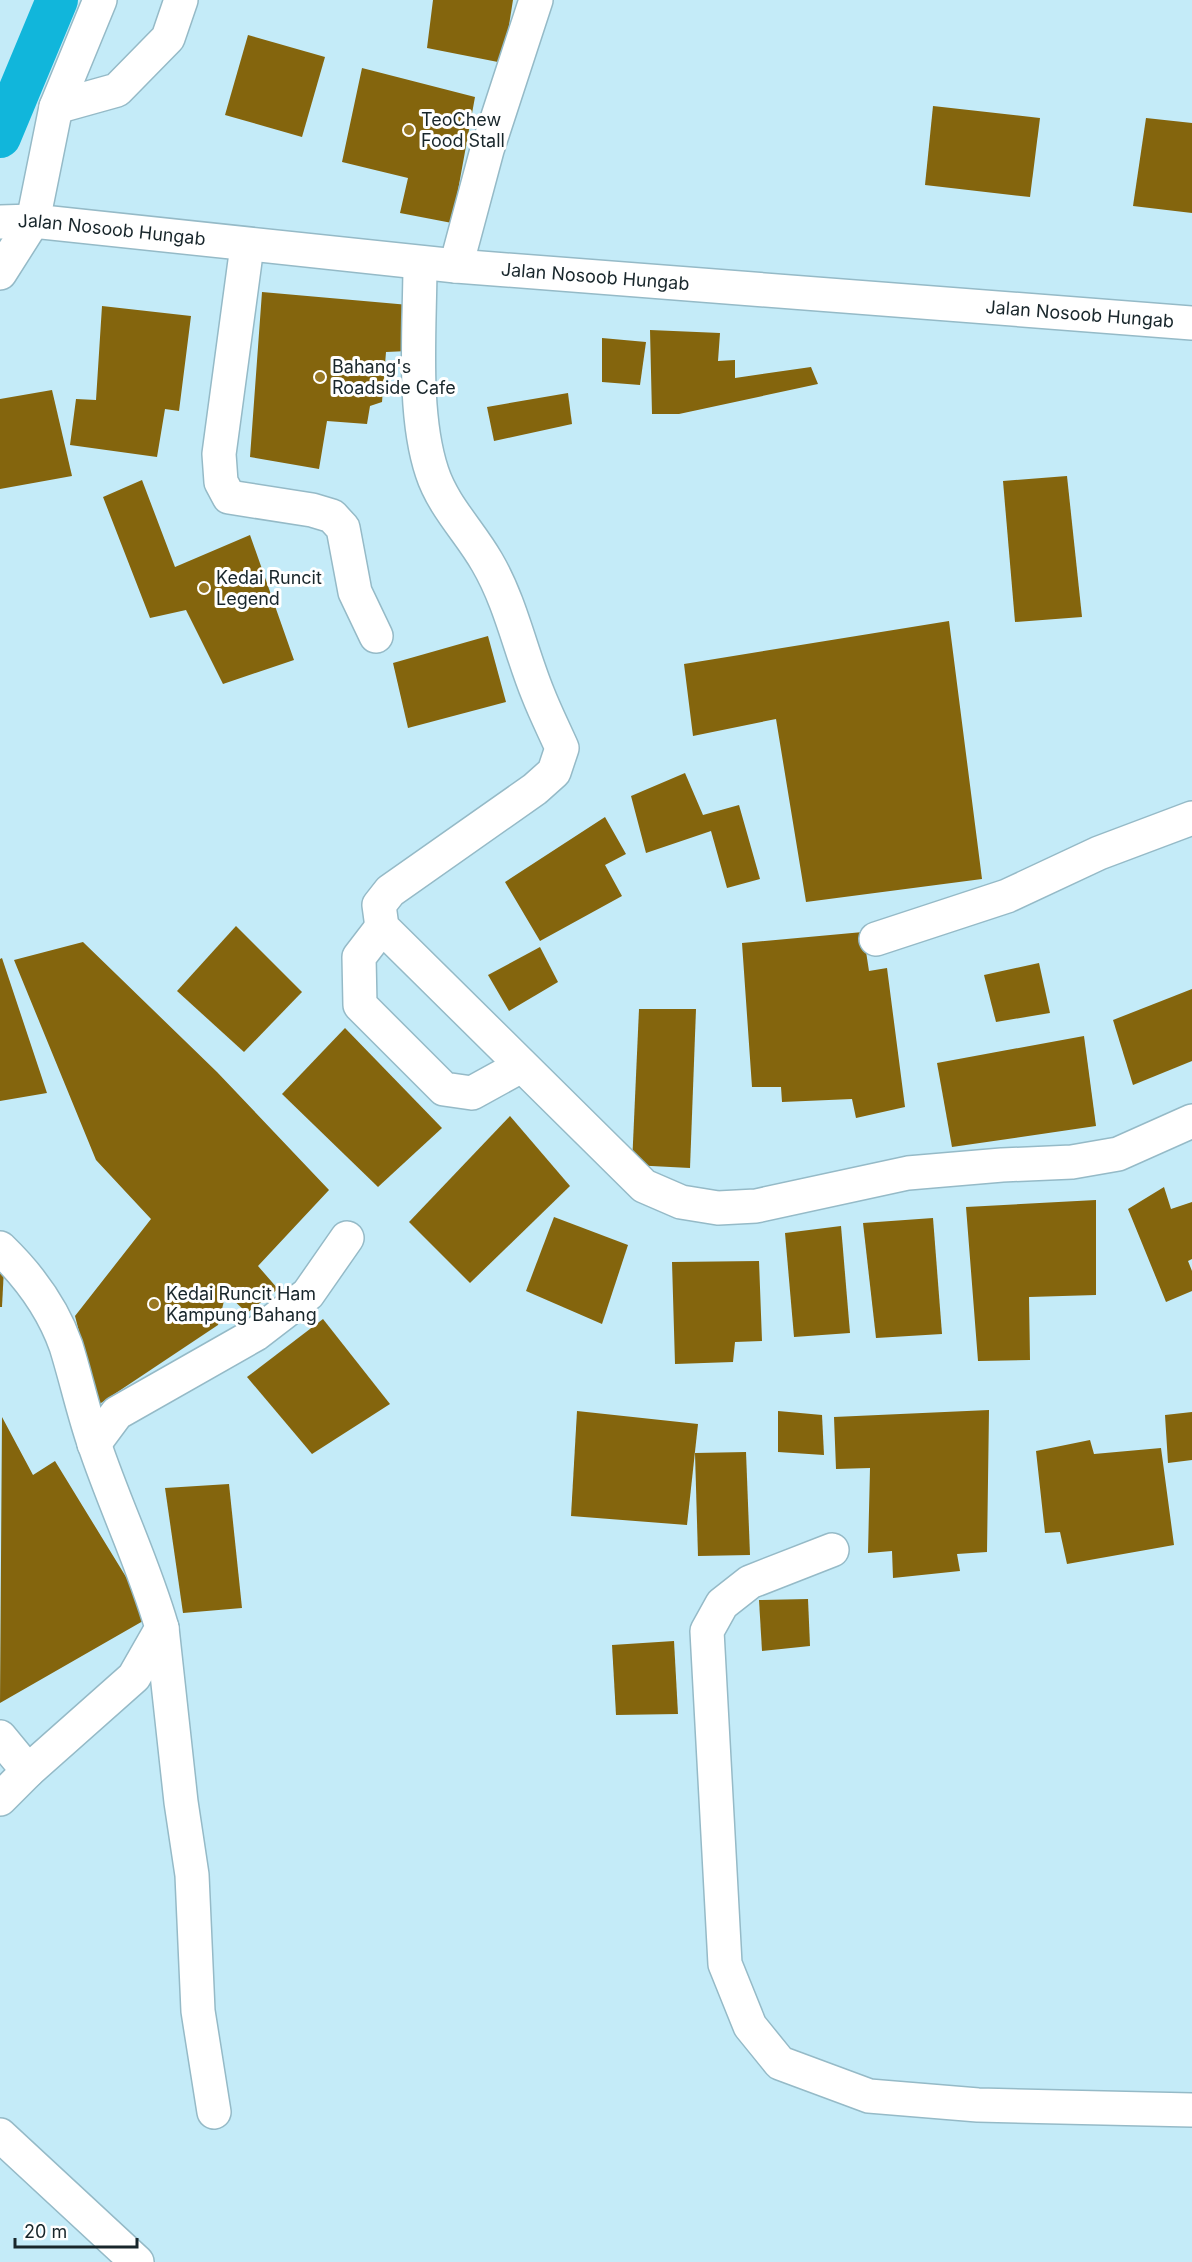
<svg xmlns="http://www.w3.org/2000/svg" width="1192" height="2262" viewBox="0 0 1192 2262" font-family="Inter,sans-serif">
<rect width="100%" height="100%" fill="#c4ebf8"/>
<g fill="none" stroke-linecap="round" stroke-linejoin="round">
<polyline stroke="#11b6db" stroke-width="42" points="0,137 57,0"/>
</g>
<g fill="#84650d">
<polygon points="433,0 513,0 503,63 427,48"/>
<polygon points="248,35 325,57 302,137 225,115"/>
<polygon points="362,68 475,97 452,223 400,213 408,178 342,162"/>
<polygon points="933,106 1040,118 1030,197 925,185"/>
<polygon points="1146,118 1192,123 1192,213 1133,206"/>
<polygon points="262,292 409,305 408,351 386,352 382,402 370,406 367,424 327,421 319,469 250,457"/>
<polygon points="102,306 191,316 179,411 165,409 157,457 70,445 76,399 96,400"/>
<polygon points="650,330 720,333 718,361 735,360 735,378 811,367 818,384 679,414 652,414"/>
<polygon points="602,338 646,342 640,385 602,382"/>
<polygon points="52,390 72,476 0,489 0,399"/>
<polygon points="568,393 572,424 494,441 487,407"/>
<polygon points="1067,476 1082,617 1015,622 1003,481"/>
<polygon points="142,480 175,567 250,535 294,660 223,684 186,610 150,618 103,497"/>
<polygon points="949,621 982,879 806,902 776,719 693,736 684,664"/>
<polygon points="488,636 506,702 408,728 393,663"/>
<polygon points="685,773 703,815 739,805 760,879 727,888 711,831 646,853 631,796"/>
<polygon points="605,817 626,854 605,865 622,896 540,941 505,882"/>
<polygon points="236,926 302,992 244,1052 177,991"/>
<polygon points="863,932 869,971 887,968 905,1107 856,1118 852,1099 782,1102 781,1087 752,1087 742,943"/>
<polygon points="83,942 217,1072 329,1190 258,1266 278,1289 247,1313 226,1293 218,1325 98,1405 75,1316 151,1219 96,1160 14,960"/>
<polygon points="540,947 558,982 509,1011 488,975"/>
<polygon points="2,958 47,1093 0,1101 0,959"/>
<polygon points="1039,963 1050,1013 996,1022 984,975"/>
<polygon points="1192,989 1192,1061 1133,1085 1113,1020"/>
<polygon points="639,1009 696,1009 690,1168 632,1165"/>
<polygon points="345,1028 442,1128 378,1187 282,1094"/>
<polygon points="1084,1036 1096,1126 952,1147 937,1063"/>
<polygon points="510,1116 570,1186 470,1283 409,1222"/>
<polygon points="1164,1187 1171,1209 1192,1202 1192,1259 1188,1261 1192,1271 1192,1291 1166,1302 1128,1209"/>
<polygon points="1096,1200 1096,1295 1029,1297 1030,1360 978,1361 966,1207"/>
<polygon points="554,1217 628,1245 602,1324 526,1291"/>
<polygon points="933,1218 942,1334 876,1338 863,1223"/>
<polygon points="841,1226 850,1333 794,1337 785,1233"/>
<polygon points="759,1261 762,1341 735,1342 733,1362 675,1364 672,1262"/>
<polygon points="0,1267 4,1268 2,1307 0,1307"/>
<polygon points="323,1319 390,1404 312,1454 247,1377"/>
<polygon points="989,1410 987,1552 957,1554 960,1571 893,1578 892,1551 868,1553 870,1468 836,1469 834,1417"/>
<polygon points="577,1411 698,1424 687,1525 571,1516"/>
<polygon points="778,1411 822,1415 824,1455 778,1452"/>
<polygon points="1192,1412 1192,1460 1168,1463 1165,1415"/>
<polygon points="2,1417 33,1475 55,1461 142,1603 143,1621 0,1703"/>
<polygon points="1090,1440 1094,1454 1161,1448 1174,1545 1067,1564 1060,1532 1045,1533 1036,1451"/>
<polygon points="746,1452 750,1555 698,1556 695,1453"/>
<polygon points="229,1484 242,1608 183,1613 165,1488"/>
<polygon points="808,1599 810,1646 762,1651 759,1600"/>
<polygon points="674,1641 678,1714 616,1715 612,1645"/>
</g>
<g fill="none" stroke-linecap="round" stroke-linejoin="round">
<defs>
<g id="minor">
<polyline points="56,107 117,90 168,38 181,0"/>
<polyline points="247,246 219,454 221,482 229,497 312,510 332,516 343,528 355,592 376,636"/>
<path d="M 420,263 C 420,326 412,412 432,472 C 443,506 470,532 487,562 C 511,603 520,650 538,694 C 545,712 554,730 562,748 L 554,772 L 535,789 L 390,891 L 379,905 L 382,927 L 644,1186 L 681,1202 L 718,1208 L 756,1206 L 908,1173 L 1002,1165 L 1072,1162 L 1118,1154 L 1192,1121"/>
<polyline points="456,266 487,150 536,0"/>
<polyline points="0,273 33,221 56,107 100,0"/>
<polyline points="382,927 359,957 360,1005 444,1089 472,1093 521,1066"/>
<polyline points="876,939 1007,896 1099,853 1192,818"/>
<path d="M 0,1248 C 28,1275 53,1309 66,1346 C 76,1378 83,1411 94,1443 C 115,1506 144,1565 162,1628 L 134,1677 L 28,1771"/>
<polyline points="94,1444 117,1413 256,1334 308,1294 347,1238"/>
<polyline points="832,1550 750,1582 722,1604 707,1631 725,1964 750,2026 780,2063 869,2096 978,2105 1192,2110"/>
<polyline points="162,1628 181,1802 192,1875 198,2011 214,2112"/>
<polyline points="0,1737 28,1771 0,1799"/>
<polyline points="0,2135 137,2262"/>
</g>
<g id="major">
<path id="s1" d="M 0,222 L 33,221 L 456,266 L 1192,323"/>
</g>
</defs>
<use href="#minor" stroke="#95bac7" stroke-width="36"/>
<use href="#major" stroke="#95bac7" stroke-width="36"/>
<use href="#minor" stroke="#fff" stroke-width="33"/>
<use href="#major" stroke="#fff" stroke-width="33"/>
</g>
<g fill="#9a7923" stroke="#fff" stroke-width="2">
<circle cx="409" cy="130" r="6"/>
<circle cx="320" cy="377" r="6"/>
<circle cx="204" cy="588" r="6"/>
<circle cx="154" cy="1304" r="6"/>
</g>
<g text-anchor="middle" stroke-width="6" stroke-linejoin="round" paint-order="stroke">
<g font-size="18" fill="#18262b" stroke="#fff" text-anchor="start">
<text x="421" y="126">TeoChew<tspan x="421" dy="21">Food Stall</tspan></text>
<text x="332" y="373">Bahang's<tspan x="332" dy="21">Roadside Cafe</tspan></text>
<text x="216" y="584">Kedai Runcit<tspan x="216" dy="21">Legend</tspan></text>
<text x="166" y="1300">Kedai Runcit Ham<tspan x="166" dy="21">Kampung Bahang</tspan></text>
</g>
<g font-size="18" fill="#18262b" stroke="#fff">
<text dy="6" stroke="none"><textPath href="#s1" startOffset="112">Jalan Nosoob Hungab</textPath></text>
<text dy="6" stroke="none"><textPath href="#s1" startOffset="598">Jalan Nosoob Hungab</textPath></text>
<text dy="6" stroke="none"><textPath href="#s1" startOffset="1084">Jalan Nosoob Hungab</textPath></text>
</g>
</g>
<path d="M15 2238v9h122v-9" fill="none" stroke="#18262b" stroke-width="3"/>
<text x="24" y="2238" font-size="18" fill="#18262b" stroke="#ffffff" stroke-width="4.5" paint-order="stroke">20 m</text>
</svg>
